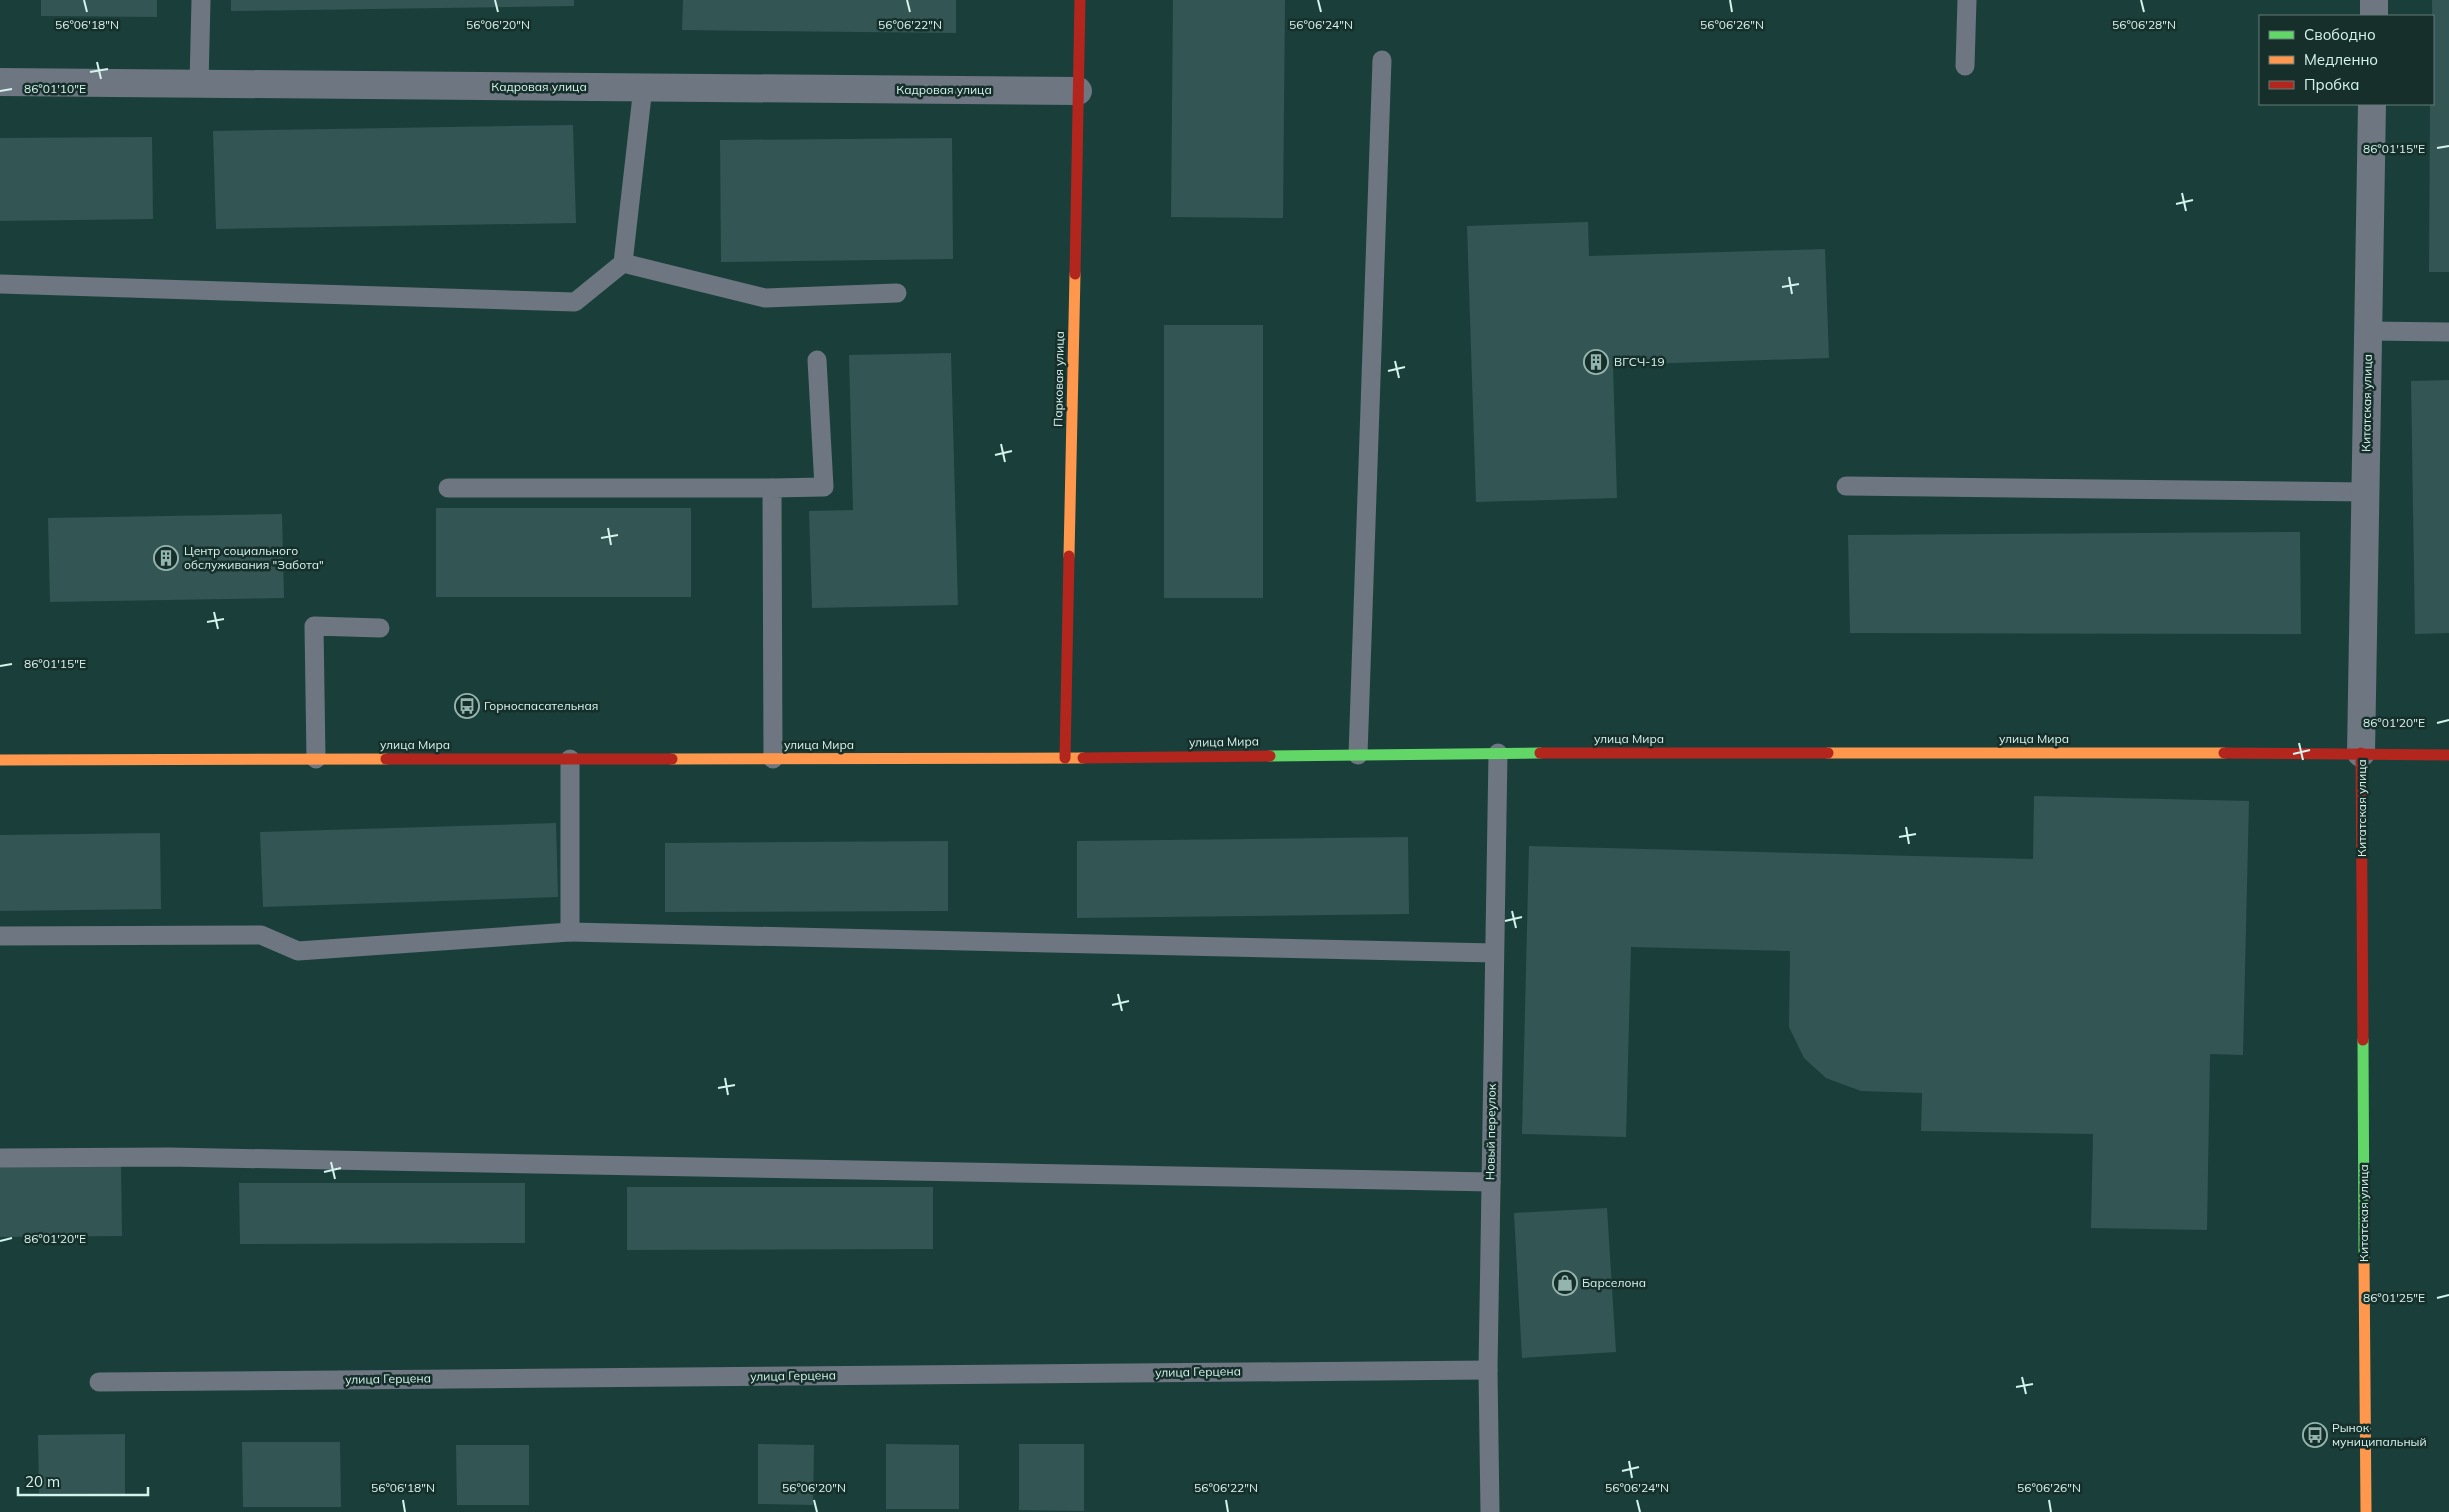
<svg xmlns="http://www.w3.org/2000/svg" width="2449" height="1512" viewBox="0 0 2449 1512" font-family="Mulish,sans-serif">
<rect width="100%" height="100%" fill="#1a3f3a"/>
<g fill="#335554">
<polygon points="41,0 157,0 157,17 41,16"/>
<polygon points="231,0 574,0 574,6 231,11"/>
<polygon points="683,0 956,0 956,33 682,30"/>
<polygon points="1173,0 1285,0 1283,218 1171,217"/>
<polygon points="2432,0 2449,0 2449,272 2429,272 2430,104 2433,104"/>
<polygon points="573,125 576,223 216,229 213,131"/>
<polygon points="152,137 153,219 0,221 0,138"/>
<polygon points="952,138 953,259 721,262 720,140"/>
<polygon points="1588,222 1589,256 1825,249 1829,358 1613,365 1617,498 1476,502 1467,226"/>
<rect x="1164" y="325" width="99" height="273"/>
<polygon points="951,353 958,605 812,608 809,511 853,510 849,355"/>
<polygon points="2449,380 2449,633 2415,634 2411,381"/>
<rect x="436" y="508" width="255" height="89"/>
<polygon points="282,514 284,598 50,602 48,518"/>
<polygon points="2300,532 2301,634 1850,633 1848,535"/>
<polygon points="2034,796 2249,801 2243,1055 2210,1054 2207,1230 2091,1228 2093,1134 1921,1131 1922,1093 1861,1091 1826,1078 1804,1058 1789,1027 1790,951 1631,947 1626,1137 1522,1134 1529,846 2033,859"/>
<polygon points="556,823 558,897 263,907 260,832"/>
<polygon points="160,833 161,909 0,911 0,835"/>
<polygon points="1408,837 1409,914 1077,918 1077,841"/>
<polygon points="948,841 948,911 665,912 665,843"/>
<polygon points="121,1165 122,1236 0,1237 0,1167"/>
<polygon points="239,1183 525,1183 525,1243 240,1244"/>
<polygon points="627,1187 933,1187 933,1249 627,1250"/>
<polygon points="1607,1208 1616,1352 1522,1358 1514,1213"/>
<polygon points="125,1434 125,1494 39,1493 38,1435"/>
<polygon points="242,1442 340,1442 341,1507 243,1507"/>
<polygon points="758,1444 814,1445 813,1505 758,1504"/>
<polygon points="886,1444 959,1445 959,1509 886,1509"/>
<polygon points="1019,1444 1084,1444 1084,1511 1019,1510"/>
<polygon points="456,1445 529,1445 529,1505 457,1505"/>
</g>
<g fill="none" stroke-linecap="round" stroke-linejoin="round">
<g stroke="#6d7681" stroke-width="19">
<polyline points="1965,66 1967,0"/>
<polyline points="199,84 201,0"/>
<polyline points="623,263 765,298 897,293"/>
<polyline points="0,284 575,302 623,263 643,87"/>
<polyline points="2369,331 2449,332"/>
<polyline points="1846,486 2366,492"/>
<polyline points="448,488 772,488"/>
<polyline points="1358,755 1382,60"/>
<polyline points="316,759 314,626 380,628"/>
<polyline points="773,759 772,488 824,487 817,360"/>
<polyline points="570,932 1494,953"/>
<polyline points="0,936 261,935 298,951 570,932 570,759"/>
<polyline points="0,1158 169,1157 1491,1182"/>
<polyline points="99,1382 1488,1370"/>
<polyline points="1490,1512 1488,1370 1498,753"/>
</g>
<g stroke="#6d7681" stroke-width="28">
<polyline points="2374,16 2374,0"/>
<polyline points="0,82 1078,91"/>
<polyline points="2361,753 2372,104"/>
</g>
<g stroke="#63d668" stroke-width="11">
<polyline points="1270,756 1540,753"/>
<polyline points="2363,1040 2364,1257"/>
</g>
<g stroke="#ff974d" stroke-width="11">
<polyline points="1069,556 1075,274"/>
<polyline points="1828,753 2224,753"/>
<polyline points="672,759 1083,758"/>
<polyline points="0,760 386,759"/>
<polyline points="2364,1257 2366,1512"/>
</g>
<g stroke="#b3261e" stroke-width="11">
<polyline points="1075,274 1080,0"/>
<polyline points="1540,753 1828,753"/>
<polyline points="2224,753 2449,755"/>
<polyline points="2361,753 2363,1040"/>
<polyline points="1065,758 1069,556"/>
<polyline points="1083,758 1270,756"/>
<polyline points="386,759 672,759"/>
</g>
</g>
<path fill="none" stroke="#d5f3ed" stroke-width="2" d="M 84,0 L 87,12M 495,0 L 498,12M 907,0 L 910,12M 1318,0 L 1321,12M 1730,0 L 1732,12M 2141,0 L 2144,12M 97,62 L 101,79M 90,72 L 108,69M 0,91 L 12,89M 2437,148 L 2449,146M 2182,193 L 2186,211M 2176,204 L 2193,200M 1789,277 L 1792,294M 1782,287 L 1799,284M 1395,361 L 1399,378M 1388,371 L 1405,367M 1001,444 L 1005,462M 995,455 L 1012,451M 608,528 L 611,545M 601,538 L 618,535M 214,612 L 218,629M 207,622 L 224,619M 0,666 L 12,664M 2437,723 L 2449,720M 2299,743 L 2303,760M 2293,754 L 2310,750M 1906,827 L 1909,844M 1899,837 L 1916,834M 1512,911 L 1516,928M 1505,921 L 1522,917M 1118,994 L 1122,1011M 1112,1005 L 1129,1001M 725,1078 L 728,1095M 718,1088 L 735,1085M 331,1162 L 335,1179M 324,1172 L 341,1168M 0,1241 L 12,1238M 2437,1298 L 2449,1295M 2022,1377 L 2026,1394M 2016,1387 L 2033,1384M 1629,1461 L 1632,1478M 1622,1471 L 1639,1467M 403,1500 L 405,1512M 814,1500 L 817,1512M 1226,1500 L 1228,1512M 1637,1500 L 1640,1512M 2049,1500 L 2051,1512"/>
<defs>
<symbol id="building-ring" viewBox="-11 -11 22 22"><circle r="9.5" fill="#162f2a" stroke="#94b4ae" stroke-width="1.5"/><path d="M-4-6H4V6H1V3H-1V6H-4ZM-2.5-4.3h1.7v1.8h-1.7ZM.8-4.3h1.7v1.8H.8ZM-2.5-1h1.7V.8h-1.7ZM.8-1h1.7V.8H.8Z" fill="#94b4ae"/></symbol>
<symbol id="bus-ring" viewBox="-11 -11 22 22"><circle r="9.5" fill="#162f2a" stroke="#94b4ae" stroke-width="1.5"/><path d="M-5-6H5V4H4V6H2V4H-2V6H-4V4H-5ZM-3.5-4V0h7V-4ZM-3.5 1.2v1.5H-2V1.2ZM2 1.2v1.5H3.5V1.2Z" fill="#94b4ae"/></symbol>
<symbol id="shop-ring" viewBox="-11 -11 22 22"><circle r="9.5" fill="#162f2a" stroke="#94b4ae" stroke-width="1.5"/><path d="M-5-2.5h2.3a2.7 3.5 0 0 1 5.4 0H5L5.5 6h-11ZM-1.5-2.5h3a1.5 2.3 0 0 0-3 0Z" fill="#94b4ae"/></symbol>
</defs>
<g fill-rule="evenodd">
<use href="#building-ring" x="1582" y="348" width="28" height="28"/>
<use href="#building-ring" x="152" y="544" width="28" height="28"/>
<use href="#bus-ring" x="453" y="692" width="28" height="28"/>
<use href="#shop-ring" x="1551" y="1269" width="28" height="28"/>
<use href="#bus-ring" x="2301" y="1421" width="28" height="28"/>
</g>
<g text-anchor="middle" stroke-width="5" stroke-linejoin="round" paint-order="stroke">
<g font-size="12" fill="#d5f3ed" stroke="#162f2a">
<text x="539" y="91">Кадровая улица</text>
<text x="944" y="94">Кадровая улица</text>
<text transform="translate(1059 379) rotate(-89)" y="4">Парковая улица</text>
<text transform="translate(2367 403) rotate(-89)" y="4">Китатская улица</text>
<text x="1629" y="743">улица Мира</text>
<text x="2034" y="743">улица Мира</text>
<text transform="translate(1224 742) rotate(-1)" y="4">улица Мира</text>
<text x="415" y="749">улица Мира</text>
<text x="819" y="749">улица Мира</text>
<text transform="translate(2362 808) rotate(-90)" y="4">Китатская улица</text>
<text transform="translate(1491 1132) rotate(-89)" y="4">Новый переулок</text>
<text transform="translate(2364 1213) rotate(-90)" y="4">Китатская улица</text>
<text transform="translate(1198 1372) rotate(-1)" y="4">улица Герцена</text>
<text transform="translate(793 1376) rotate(-1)" y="4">улица Герцена</text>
<text transform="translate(388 1379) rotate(-1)" y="4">улица Герцена</text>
</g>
<g font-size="12" fill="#d5f3ed" stroke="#162f2a" text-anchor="start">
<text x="1614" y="366">ВГСЧ-19</text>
<text x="184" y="555">Центр социального<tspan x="184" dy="14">обслуживания "Забота"</tspan></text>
<text x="484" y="710">Горноспасательная</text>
<text x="1582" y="1287">Барселона</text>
<text x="2332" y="1432">Рынок<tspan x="2332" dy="14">муниципальный</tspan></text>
</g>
</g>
<g font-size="12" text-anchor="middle" fill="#d5f3ed" stroke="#162f2a" stroke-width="5" stroke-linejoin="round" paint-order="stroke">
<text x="87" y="29">56°06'18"N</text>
<text x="498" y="29">56°06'20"N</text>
<text x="910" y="29">56°06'22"N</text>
<text x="1321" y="29">56°06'24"N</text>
<text x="1732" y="29">56°06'26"N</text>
<text x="2144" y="29">56°06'28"N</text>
<text x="55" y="93">86°01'10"E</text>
<text x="2394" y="153">86°01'15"E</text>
<text x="55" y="668">86°01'15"E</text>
<text x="2394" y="727">86°01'20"E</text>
<text x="55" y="1243">86°01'20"E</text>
<text x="2394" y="1302">86°01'25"E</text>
<text x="403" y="1492">56°06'18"N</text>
<text x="814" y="1492">56°06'20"N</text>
<text x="1226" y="1492">56°06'22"N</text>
<text x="1637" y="1492">56°06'24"N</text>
<text x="2049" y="1492">56°06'26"N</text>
</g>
<rect x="2259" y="15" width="175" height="90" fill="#162f2a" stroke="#627d78"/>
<rect x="2269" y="31" width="25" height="8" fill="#63d668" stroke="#627d78"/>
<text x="2304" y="40" font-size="15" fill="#d5f3ed">Свободно</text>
<rect x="2269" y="56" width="25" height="8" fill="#ff974d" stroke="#627d78"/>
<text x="2304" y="65" font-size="15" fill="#d5f3ed">Медленно</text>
<rect x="2269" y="81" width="25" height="8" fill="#b3261e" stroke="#627d78"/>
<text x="2304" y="90" font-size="15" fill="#d5f3ed">Пробка</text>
<path d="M18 1487v8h130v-8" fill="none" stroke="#d5f3ed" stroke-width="2.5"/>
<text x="25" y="1487" font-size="15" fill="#d5f3ed" stroke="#162f2a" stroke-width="4" paint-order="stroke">20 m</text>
</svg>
